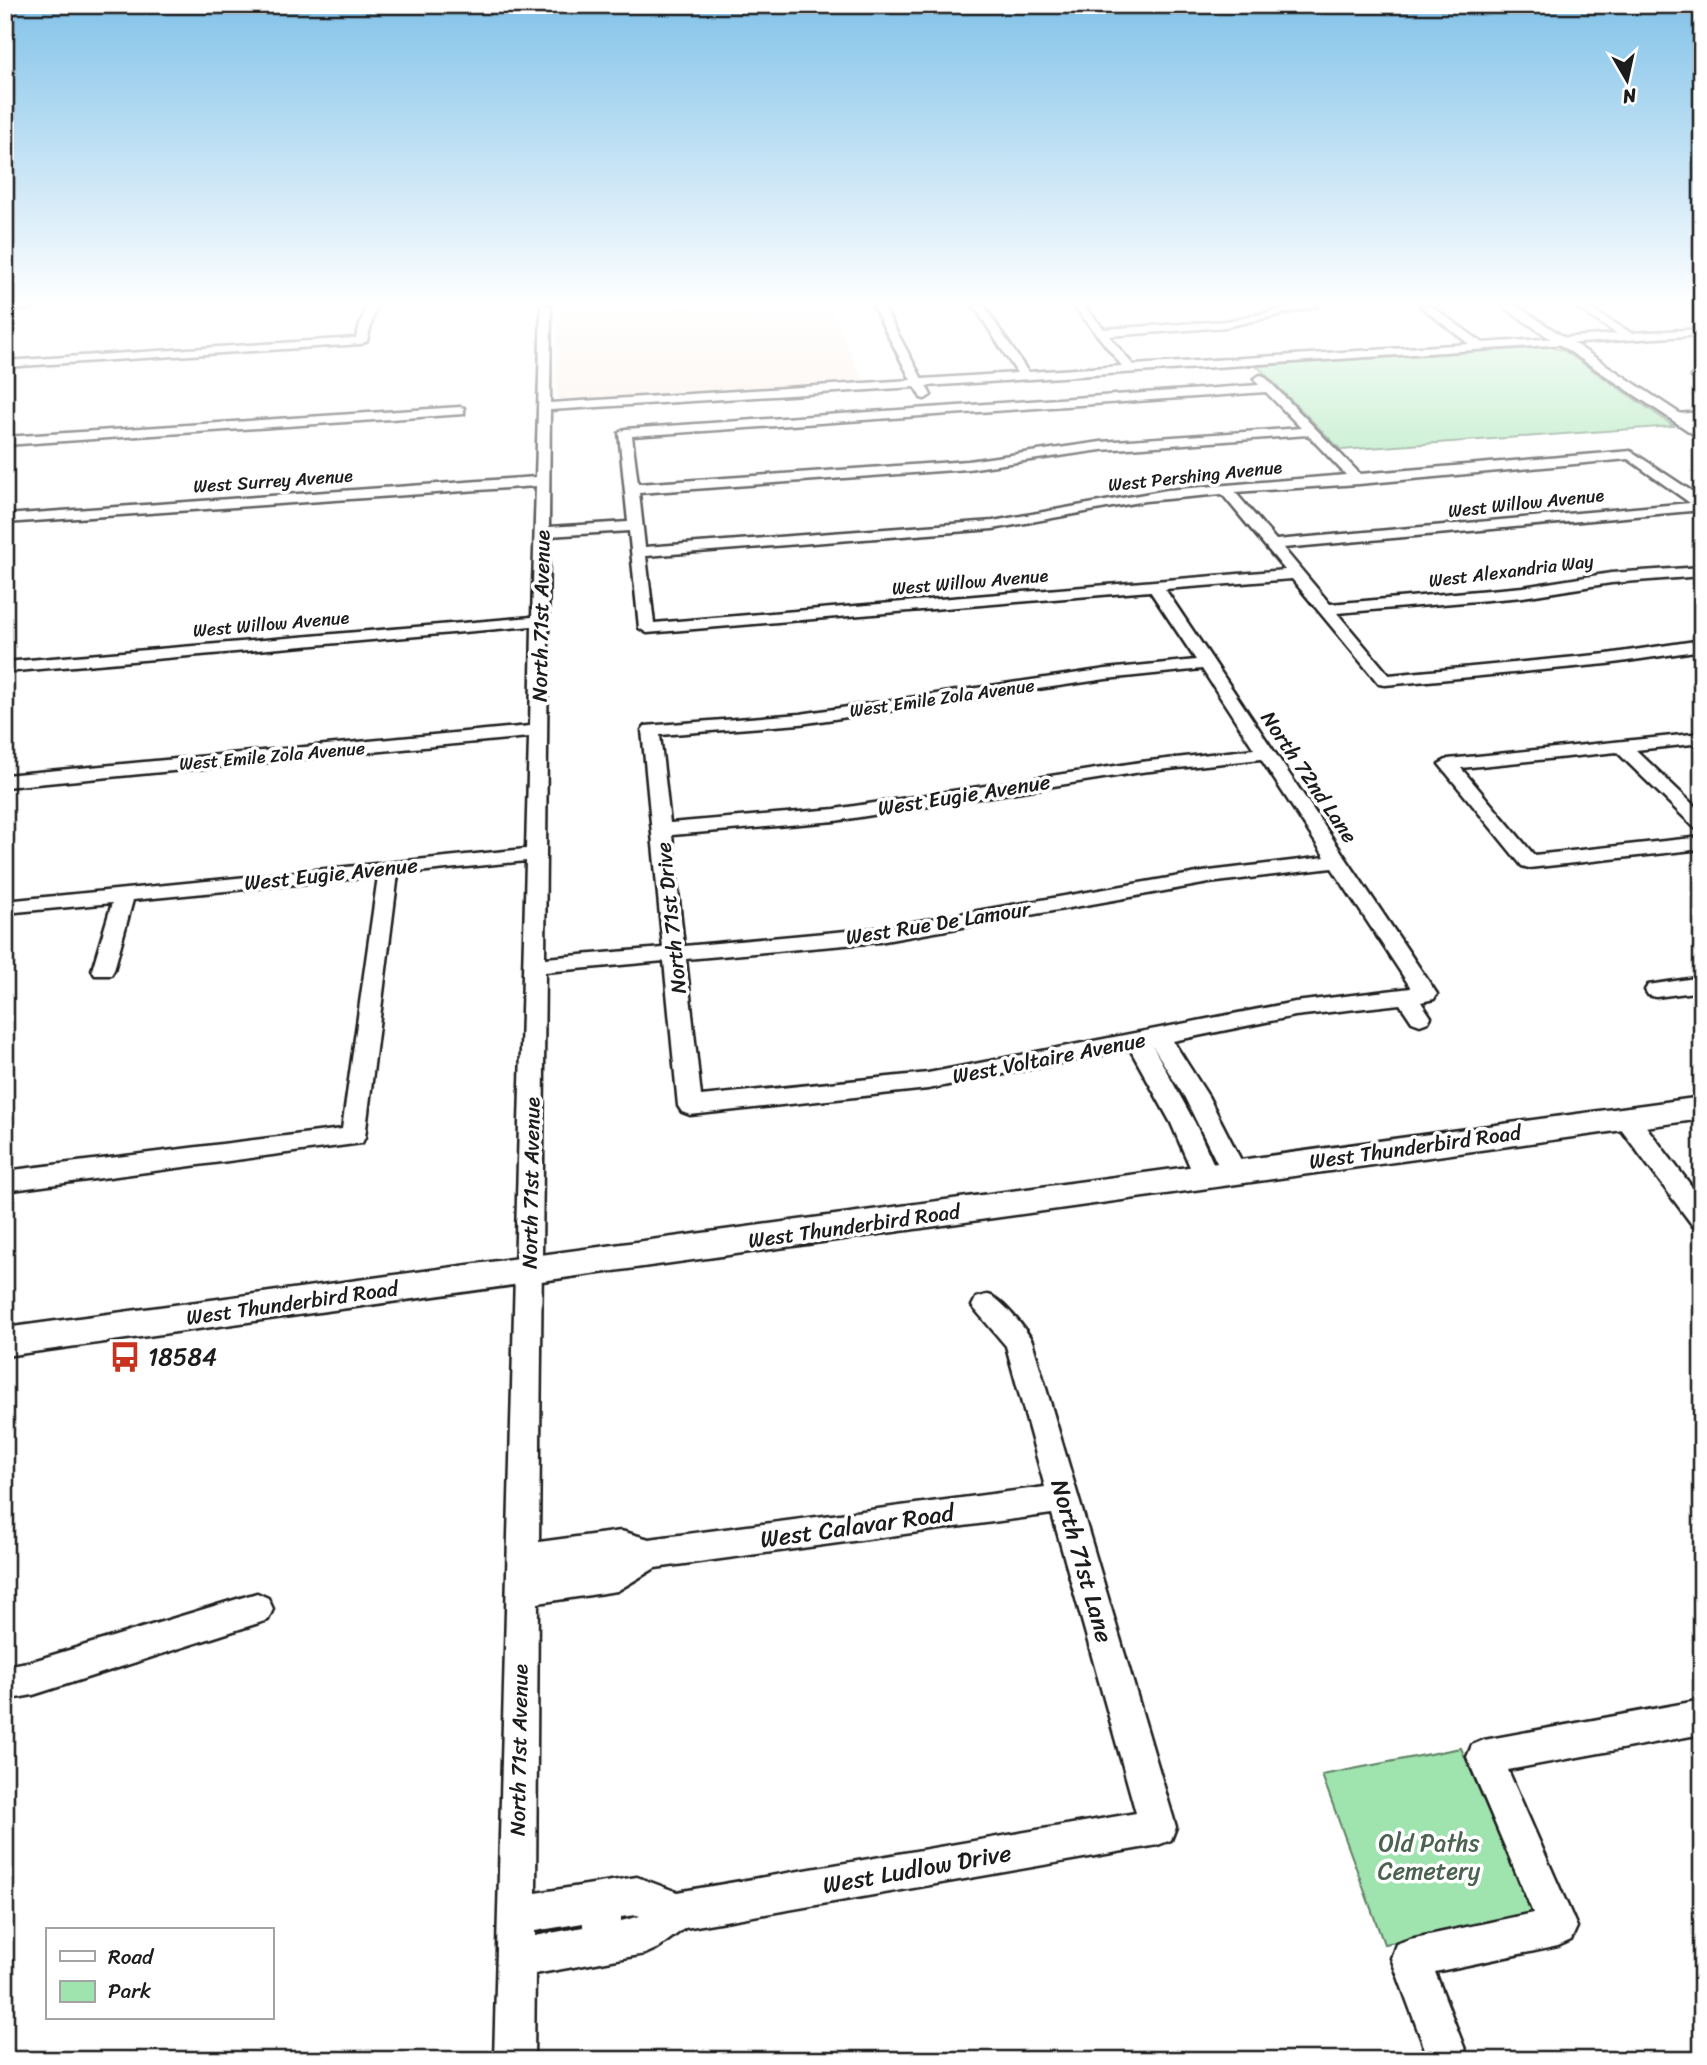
<svg xmlns="http://www.w3.org/2000/svg" width="1707" height="2065" viewBox="0 0 1707 2065" font-family="Sriracha,sans-serif">
<rect width="100%" height="100%" fill="#fff"/>
<filter id="ink" filterUnits="userSpaceOnUse"><feTurbulence type="fractalNoise" baseFrequency=".0143" numOctaves="2"/><feDisplacementMap in="SourceGraphic" scale="14" xChannelSelector="R" yChannelSelector="G"/><feConvolveMatrix kernelMatrix="1 2 1 2 8 2 1 2 1" color-interpolation-filters="sRGB"/></filter>
<g filter="url(#ink)">
<polygon fill="#f9ebe1" points="557,306 830,306 863,382 563,400 557,398"/>
<g fill="#9fe3ae" stroke="#5e8065" stroke-width="2">
<polygon points="1550,347 1563,350 1674,426 1341,450 1257,366"/>
<polygon points="1461,1748 1535,1918 1384,1944 1322,1775"/>
</g>
<g fill="none" stroke-linecap="round" stroke-linejoin="round">
<defs>
<g id="minor">
<polygon points="5,306 34,306 29,309 5,311"/>
<polygon points="366,306 376,306 367,341 361,344 5,367 5,361 356,338"/>
<path d="M 541,306 L 551,306 L 550,403 L 911,380 L 873,306 L 883,306 L 922,379 L 1017,373 L 974,306 L 984,306 L 1028,372 L 1122,366 L 1074,306 L 1084,306 L 1104,329 L 1226,321 L 1299,306 L 1318,306 L 1226,327 L 1109,336 L 1133,365 L 1469,344 L 1420,306 L 1431,306 L 1483,343 L 1617,334 L 1574,306 L 1586,306 L 1631,333 L 1702,329 L 1702,335 L 926,386 L 931,395 L 925,399 L 921,398 L 915,387 L 550,410 L 549,527 L 628,522 L 619,433 L 625,429 L 1259,385 L 1254,379 L 1260,375 L 1264,376 L 1360,474 L 1631,451 L 1702,498 L 1702,510 L 1283,548 L 1330,604 L 1523,587 L 1611,573 L 1702,567 L 1702,576 L 1611,583 L 1523,597 L 1337,613 L 1389,675 L 1607,654 L 1702,640 L 1702,650 L 1607,664 L 1385,685 L 1379,684 L 1292,579 L 1165,589 L 1437,994 L 1434,999 L 1421,1002 L 1431,1017 L 1428,1022 L 1420,1025 L 1412,1022 L 1400,1004 L 1295,1016 L 1173,1041 L 1208,1096 L 1247,1172 L 1243,1179 L 1234,1181 L 1225,1179 L 1185,1098 L 1152,1045 L 1195,1123 L 1219,1176 L 1215,1183 L 1206,1185 L 1197,1183 L 1171,1123 L 1130,1049 L 928,1089 L 690,1115 L 682,1112 L 678,1106 L 664,961 L 545,972 L 539,1542 L 621,1531 L 649,1539 L 1045,1487 L 1006,1346 L 972,1306 L 976,1298 C 980,1297 984,1295 988,1295 C 999,1296 1027,1330 1032,1341 L 1176,1827 L 1171,1840 L 1158,1845 L 685,1928 L 658,1948 L 645,1954 L 535,1974 L 534,2060 L 494,2060 L 526,861 L 398,874 L 365,1137 L 362,1143 L 5,1191 L 5,1171 L 342,1129 L 378,876 L 133,900 L 114,970 L 111,975 L 95,975 L 92,970 L 112,903 L 5,913 L 5,901 L 526,849 L 529,737 L 5,787 L 5,775 L 530,726 L 532,626 L 5,672 L 5,662 L 532,617 L 536,486 L 5,523 L 5,515 L 536,477 ZM 1266,392 L 1301,428 L 1101,442 L 968,461 L 638,484 L 632,436 ZM 1308,435 L 1346,475 L 1167,490 L 993,521 L 645,547 L 639,493 L 968,469 L 1101,450 ZM 1628,459 L 1690,503 L 1276,540 L 1235,492 L 1359,484 ZM 1222,494 L 1285,570 L 654,623 L 646,556 L 993,529 L 1145,501 ZM 629,531 L 639,628 L 647,633 L 1150,591 L 1196,660 L 1106,669 L 800,714 L 645,726 L 642,730 L 663,948 L 545,958 L 549,536 ZM 1202,669 L 1254,749 L 1141,762 L 835,809 L 670,823 L 660,735 L 800,724 L 1106,679 ZM 1261,759 L 1325,857 L 1209,871 L 879,928 L 684,946 L 672,835 L 835,821 L 1141,772 ZM 1332,868 L 1411,988 L 1295,1002 L 928,1073 L 701,1096 L 686,959 L 879,942 L 1209,883 ZM 1052,1514 L 1136,1813 L 677,1892 L 637,1877 L 536,1893 L 538,1603 L 617,1591 L 655,1568 ZM 637,1915 L 640,1916 L 621,1921 L 621,1917 ZM 583,1923 L 583,1927 L 535,1936 L 535,1931 Z"/>
<polygon points="1697,372 1702,374 1702,387 1691,376"/>
<polygon points="460,407 464,408 464,414 5,445 5,437"/>
<polygon points="1702,412 1702,420 1676,422 1670,418 1676,414"/>
<polygon points="1702,733 1702,743 1636,750 1702,813 1702,830 1695,828 1617,752 1461,768 1534,855 1702,837 1702,849 1529,868 1522,866 1439,764 1448,759"/>
<polygon points="1702,977 1702,991 1656,997 1648,995 1645,990 1648,985"/>
<polygon points="1626,1109 1635,1112 1702,1200 1702,1229 1693,1226 1617,1124 1614,1118 1617,1112"/>
<polygon points="257,1593 268,1598 273,1609 268,1620 33,1695 5,1700 5,1666 33,1661"/>
<polygon points="1702,1700 1702,1734 1508,1770 1577,1927 1571,1940 1558,1946 1435,1972 1469,2060 1429,2060 1391,1958 1396,1944 1410,1939 1533,1913 1467,1757 1472,1745 1484,1740"/>
</g>
<g id="major">
<polygon points="1502,306 1517,306 1702,428 1702,440"/>
<polygon points="1702,1097 1702,1119 5,1356 5,1328"/>
</g>
</defs>
<use href="#minor" stroke="#1c1c1c" stroke-width="5"/>
<use href="#major" stroke="#1c1c1c" stroke-width="5"/>
<use href="#minor" fill="#fff" fill-rule="evenodd"/>
<use href="#major" fill="#fff" fill-rule="evenodd"/>
</g>
</g>
<linearGradient id="sky" x2="0" y2="1"><stop stop-color="#83c3e9"/><stop offset="0.51" stop-color="#fff"/><stop offset="1" stop-color="#fff" stop-opacity="0"/></linearGradient>
<rect width="1707" height="595" fill="url(#sky)"/>
<defs>
<symbol id="bus-bare" viewBox="-9 -9 18 18"><path d="M-5-6H5V4H4V6H2V4H-2V6H-4V4H-5ZM-3.5-4V0h7V-4ZM-3.5 1.2v1.5H-2V1.2ZM2 1.2v1.5H3.5V1.2Z" fill="#c8321e" stroke="#fff" stroke-width="2.5" paint-order="stroke"/></symbol>
</defs>
<g fill-rule="evenodd">
<use href="#bus-bare" x="103" y="1335" width="44" height="44"/>
</g>
<g text-anchor="middle" stroke-width="7" stroke-linejoin="round" paint-order="stroke">
<g font-size="18" fill="#1c1c1c" stroke="#fff">
<text transform="translate(1195 476) rotate(-6)" y="6">West Pershing Avenue</text>
<text transform="translate(273 481) rotate(-4)" y="6">West Surrey Avenue</text>
<text transform="translate(1526 503) rotate(-6)" y="6">West Willow Avenue</text>
<text transform="translate(1511 571) rotate(-7)" y="6">West Alexandria Way</text>
<text transform="translate(970 582) rotate(-5)" y="6">West Willow Avenue</text>
<text transform="translate(271 624) rotate(-5)" y="6">West Willow Avenue</text>
<text transform="translate(942 698) rotate(-8)" y="6">West Emile Zola Avenue</text>
<text transform="translate(272 756) rotate(-5)" y="6">West Emile Zola Avenue</text>
</g>
<g font-size="21" fill="#1c1c1c" stroke="#fff">
<text transform="translate(541 616) rotate(-89)" y="7">North 71st Avenue</text>
<text transform="translate(1309 777) rotate(56)" y="7">North 72nd Lane</text>
<text transform="translate(964 795) rotate(-9)" y="7">West Eugie Avenue</text>
<text transform="translate(331 874) rotate(-6)" y="7">West Eugie Avenue</text>
<text transform="translate(671 918) rotate(-96)" y="7">North 71st Drive</text>
<text transform="translate(938 923) rotate(-9)" y="7">West Rue De Lamour</text>
<text transform="translate(1049 1058) rotate(-11)" y="7">West Voltaire Avenue</text>
<text transform="translate(1415 1147) rotate(-8)" y="7">West Thunderbird Road</text>
<text transform="translate(531 1183) rotate(-89)" y="7">North 71st Avenue</text>
<text transform="translate(854 1226) rotate(-8)" y="7">West Thunderbird Road</text>
<text transform="translate(292 1303) rotate(-8)" y="7">West Thunderbird Road</text>
<text transform="translate(519 1750) rotate(-89)" y="7">North 71st Avenue</text>
</g>
<g font-size="24" fill="#1c1c1c" stroke="#fff" text-anchor="start">
<text x="148" y="1365">18584</text>
</g>
<g font-size="24" fill="#1c1c1c" stroke="#fff">
<text transform="translate(857 1526) rotate(-8)" y="8">West Calavar Road</text>
<text transform="translate(1082 1561) rotate(74)" y="8">North 71st Lane</text>
<text transform="translate(917 1869) rotate(-10)" y="8">West Ludlow Drive</text>
</g>
<g font-size="24" fill="#4a624f" stroke="#fff">
<text x="1429" y="1851">Old Paths<tspan x="1429" dy="28">Cemetery</tspan></text>
</g>
</g>
<rect width="1707" height="2065" fill="none" stroke="#fff" stroke-width="28"/>
<rect x="14" y="14" width="1679" height="2037" fill="none" stroke="#1c1c1c" stroke-width="2.5" filter="url(#ink)"/>
<rect x="46" y="1928" width="228" height="91" fill="#ffffff" stroke="#a4a4a4" stroke-width="2"/>
<rect x="60" y="1951" width="35" height="10" fill="#ffffff" stroke="#a4a4a4" stroke-width="2"/>
<text x="108" y="1964" font-size="21" fill="#1c1c1c">Road</text>
<rect x="60" y="1981" width="35" height="21" fill="#9fe3ae" stroke="#a4a4a4" stroke-width="2"/>
<text x="108" y="1998" font-size="21" fill="#1c1c1c">Park</text>
<g transform="translate(1627 80) rotate(171)" stroke="#ffffff" stroke-width="5" paint-order="stroke">
<path d="M0-5L12 26L0 18L-12 26Z" fill="#1c1c1c"/>
<text y="-10" font-size="19" font-weight="bold" text-anchor="middle" fill="#1c1c1c">N</text>
</g>
</svg>
